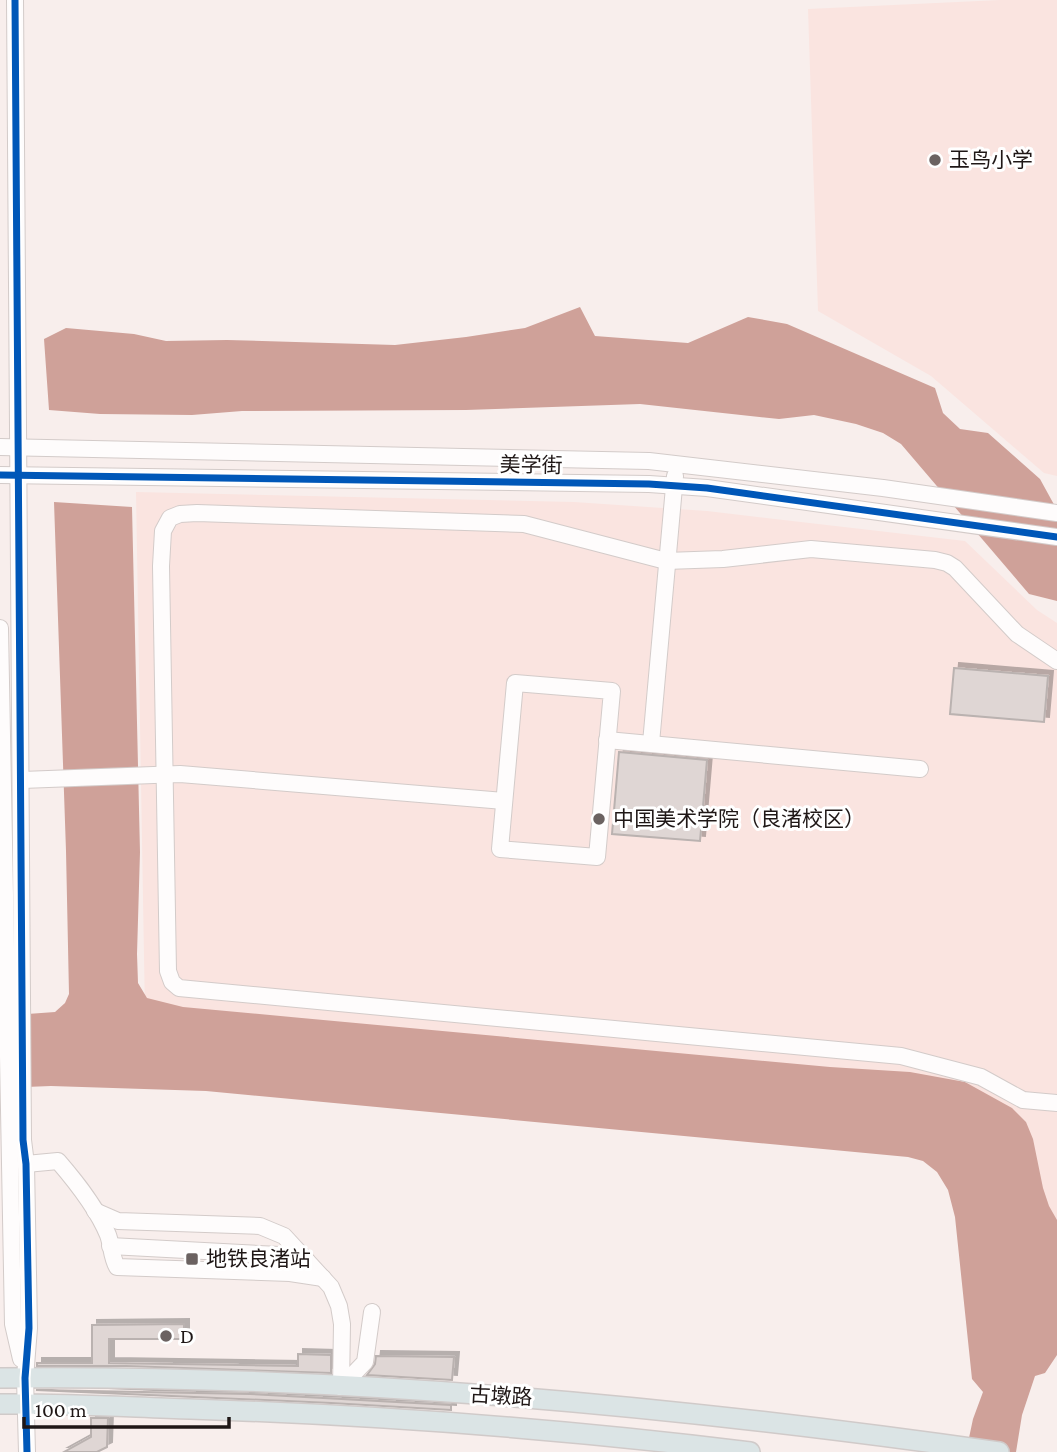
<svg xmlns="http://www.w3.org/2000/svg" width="1057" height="1452" viewBox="0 0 1057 1452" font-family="'Crimson Pro','Noto Sans SC',serif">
<defs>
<filter id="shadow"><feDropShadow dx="5" dy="-5" stdDeviation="0" flood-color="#0004"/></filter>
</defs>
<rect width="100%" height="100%" fill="#f8eeec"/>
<g fill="#fae4e0">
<polygon points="1000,0 1057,0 1057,476 1044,473 931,376 818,311 808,9"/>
<polygon points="136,492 574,502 707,511 965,541 1037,610 1057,623 1057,1259 1005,1120 145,1014"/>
</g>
<g fill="#cfa199">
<polygon points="580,307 595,336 688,343 748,317 787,324 935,388 943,413 960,429 988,433 1040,479 1057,510 1057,601 1029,594 901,444 883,433 856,424 814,415 779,419 640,404 466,410 242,411 192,415 100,414 49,410 44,339 66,328 134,334 166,341 227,340 395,345 466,337 525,328"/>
<polygon points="54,502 132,507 140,852 137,954 138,983 147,998 183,1007 830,1067 910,1072 965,1082 1012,1108 1026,1122 1033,1139 1043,1188 1049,1206 1057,1220 1057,1355 1045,1373 1035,1376 1022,1415 1016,1452 966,1452 973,1419 983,1392 972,1379 955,1217 948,1190 937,1172 923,1161 908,1157 206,1091 51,1086 0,1088 0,1016 55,1012 65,1003 69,994 66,851"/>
</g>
<g fill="#dfd6d4" stroke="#bab2b0" stroke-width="2" filter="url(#shadow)">
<polygon points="954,668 1048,676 1044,722 950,714"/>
<polygon points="619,752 707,760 700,841 612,834"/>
<polygon points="184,1324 184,1339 109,1339 109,1363 298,1366 298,1354 331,1355 331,1373 126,1366 37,1366 37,1363 92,1363 92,1325"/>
<polygon points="376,1356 454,1357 452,1380 367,1375 375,1364"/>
<polygon points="36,1390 250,1394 451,1405 451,1410 331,1403"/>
<polygon points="91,1418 108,1418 107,1447 97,1452 64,1452 91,1437"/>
</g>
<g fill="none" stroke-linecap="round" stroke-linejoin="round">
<defs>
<g id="minor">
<polyline points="15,0 23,1140 26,1164 29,1328 25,1378 27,1452"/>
<polyline points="0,447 649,461 883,488 1057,513"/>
<polyline points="0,475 649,484 707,488 1057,537"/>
<polyline points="0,628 13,1324 21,1359"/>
<polyline points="1057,661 1017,634 955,568 947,563 935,560 811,549 723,559 666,561 524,524 197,513 180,514 170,518 163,531 161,566 168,971 172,982 179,988 901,1056 981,1077 1023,1100 1057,1103"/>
<polygon points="515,683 612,691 597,857 500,849"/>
<polyline points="607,740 920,769"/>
<polyline points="651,743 675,476"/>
<polyline points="22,780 180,774 504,801"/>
<path d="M 26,1164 L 58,1161 C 77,1183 97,1208 108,1235 C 112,1246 111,1256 117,1267 L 290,1273 L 323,1278"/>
<polyline points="95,1211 118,1221 260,1226 284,1236 331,1287 339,1306 342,1324 341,1387"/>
<polyline points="110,1246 279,1255 307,1261"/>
<polyline points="341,1387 365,1362 372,1312"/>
</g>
<g id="major">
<path d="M 0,1378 C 334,1374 668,1405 999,1452"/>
<path d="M 0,1404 C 63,1403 127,1407 190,1409 C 378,1415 564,1429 750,1452"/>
</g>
</defs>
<use href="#minor" stroke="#d3cbc9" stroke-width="18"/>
<use href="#major" stroke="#d0cac9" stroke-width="22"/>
<use href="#minor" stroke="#fefcfc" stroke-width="16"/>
<use href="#major" stroke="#dbe4e5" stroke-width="19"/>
<defs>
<g id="cycleway">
<polyline points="15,0 23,1140 26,1164 29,1328 25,1378 27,1452"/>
<polyline points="0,475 649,484 707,488 1057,537"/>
</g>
</defs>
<use href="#cycleway" stroke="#fff" stroke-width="11"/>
<use href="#cycleway" stroke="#0057b8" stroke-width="7"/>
</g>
<g fill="#6b6261" stroke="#fff" stroke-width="2.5">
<circle cx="935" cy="160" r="7"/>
<circle cx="599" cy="819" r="7"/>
<rect x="185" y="1252" width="14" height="14" rx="3.5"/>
<circle cx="166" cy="1336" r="7"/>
</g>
<g text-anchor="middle" stroke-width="6" stroke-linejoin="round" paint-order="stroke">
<g font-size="21" fill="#1f1716" stroke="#fff" text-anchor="start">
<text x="949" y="167">玉鸟小学</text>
<text x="613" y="826">中国美术学院（良渚校区）</text>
<text x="206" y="1266">地铁良渚站</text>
<text x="180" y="1343">D</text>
</g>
<g font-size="21" fill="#1f1716" stroke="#fff">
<text transform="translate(531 465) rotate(1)" y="7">美学街</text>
<text transform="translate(501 1396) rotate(3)" y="7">古墩路</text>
</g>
</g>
<path d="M24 1417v10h205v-10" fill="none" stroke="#1f1716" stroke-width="3.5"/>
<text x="35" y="1417" font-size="21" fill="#1f1716" stroke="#ffffff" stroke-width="5" paint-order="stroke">100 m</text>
</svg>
